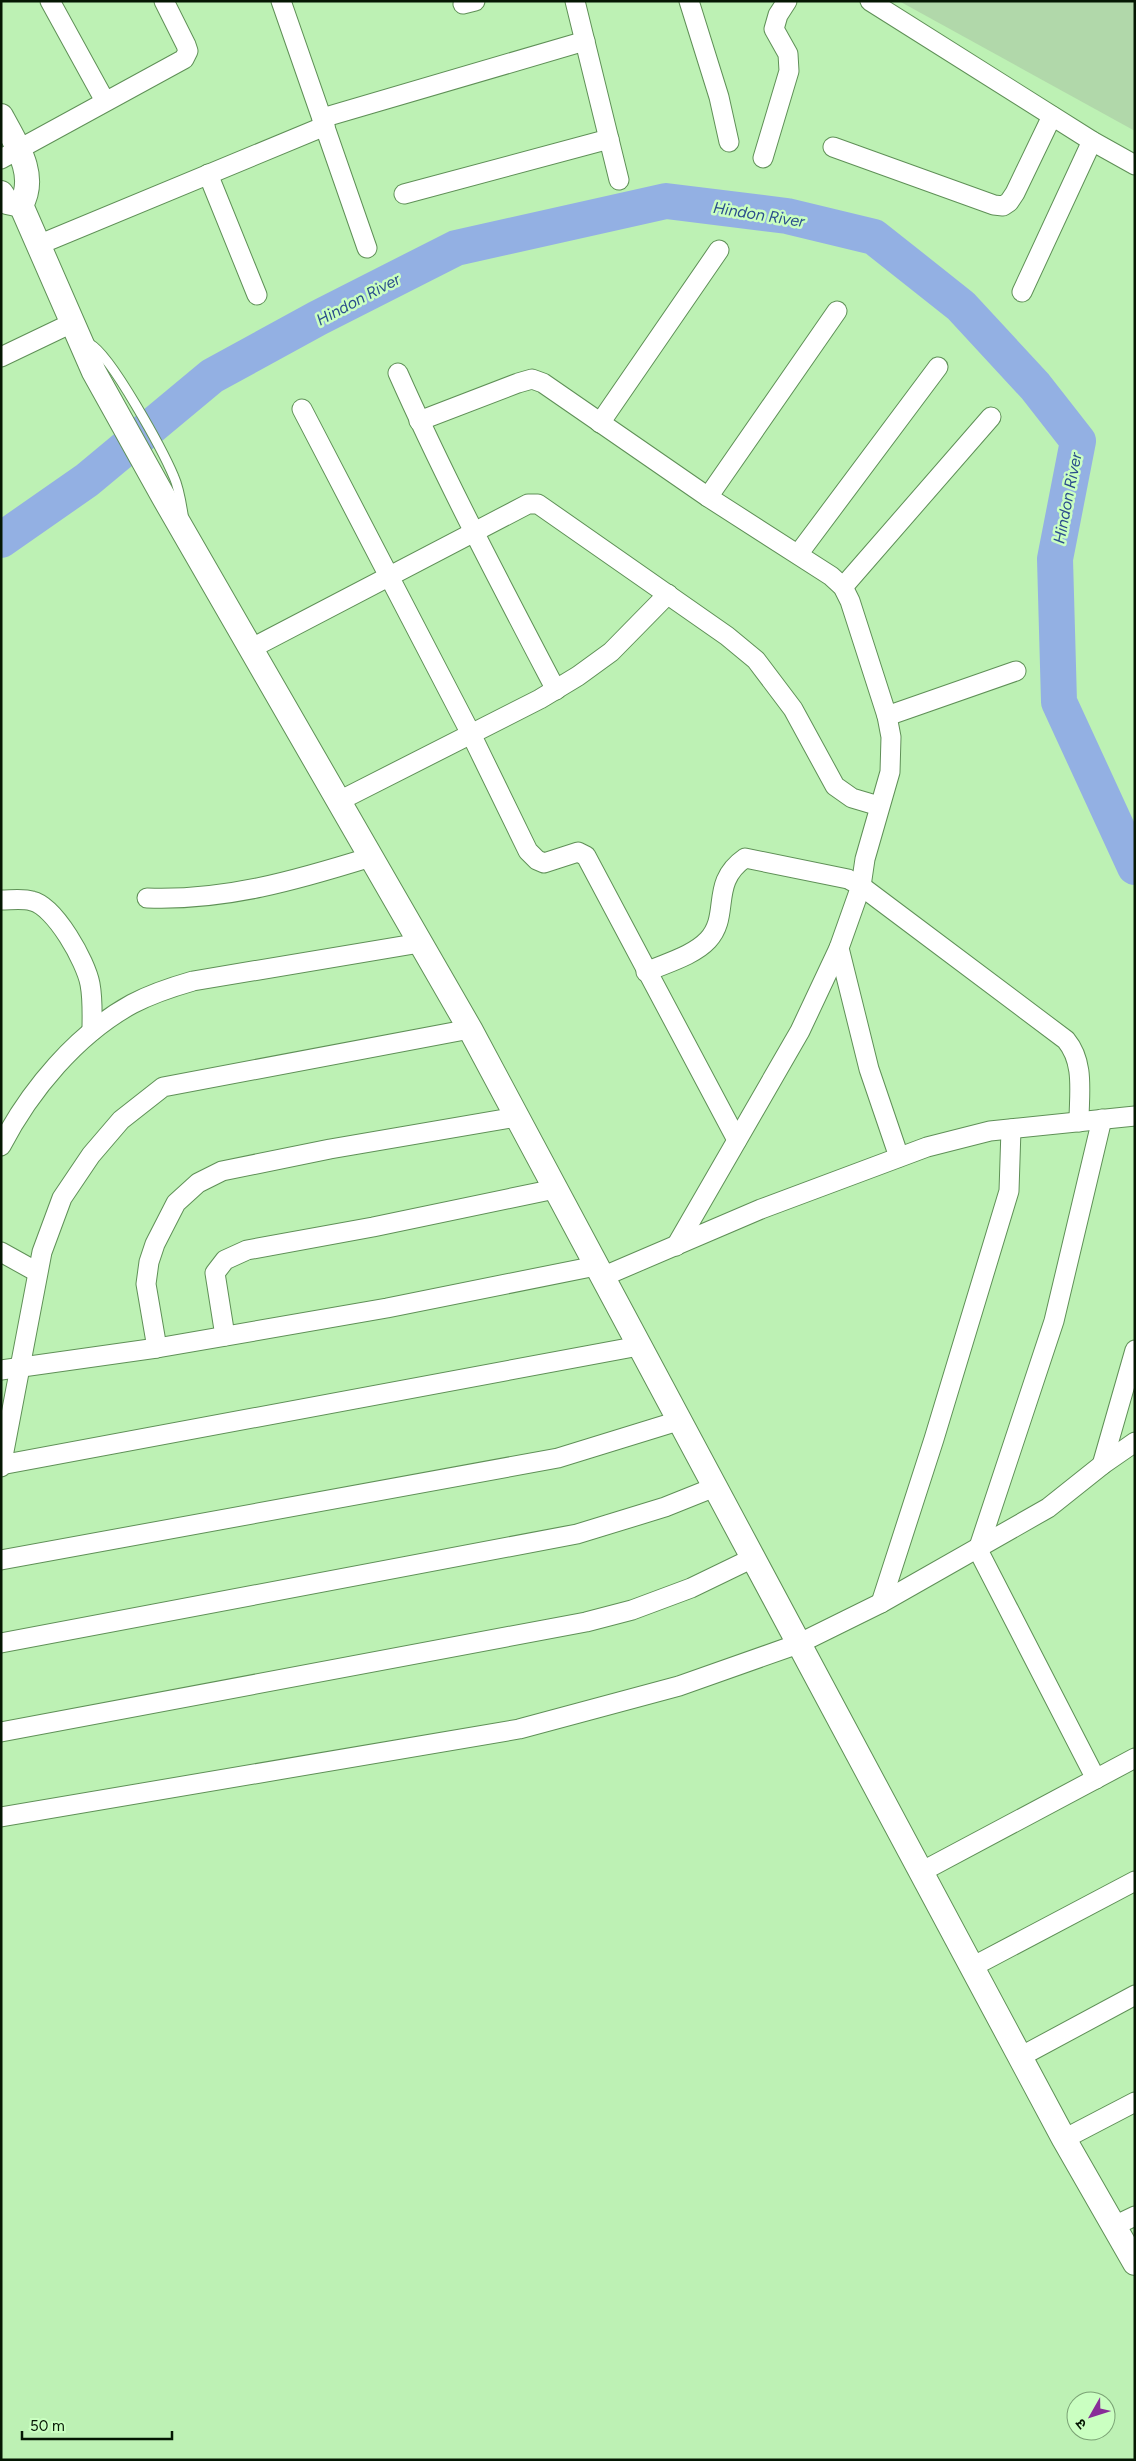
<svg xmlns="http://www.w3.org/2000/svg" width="1136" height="2461" viewBox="0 0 1136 2461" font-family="Figtree,'Noto Sans Devanagari',sans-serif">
<rect width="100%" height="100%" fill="#bdf1b4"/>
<polygon fill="#b1d8aa" points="899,1 1135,1 1135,131"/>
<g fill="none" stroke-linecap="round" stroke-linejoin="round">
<polyline stroke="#93b0e3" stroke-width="36" points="1,540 87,480 212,376 318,318 456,248 666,201 787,216 874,237 961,306 1035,386 1078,441 1055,559 1059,702 1135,867"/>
<defs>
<path id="service" d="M 90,344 C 111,355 163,451 174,477 C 179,488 181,502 183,514"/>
<g id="minor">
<polyline points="50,1 105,101"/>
<polyline points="281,1 367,248"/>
<polyline points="575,1 619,180"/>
<polyline points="689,1 719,97 729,142"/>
<polyline points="870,1 1092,141 1135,165"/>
<polyline points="463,4 475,1"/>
<polyline points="322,118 585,41"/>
<polyline points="833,147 994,205 1003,206 1009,202 1015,193 1052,116"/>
<polyline points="763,158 789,71 788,54 774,29 778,15 787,1"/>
<polyline points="1,159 184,59 188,51 186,45 164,1"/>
<polyline points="208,174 257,295"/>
<polyline points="404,194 609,139"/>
<polyline points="38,245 325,126"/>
<polyline points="1022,292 1092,141"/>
<polyline points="1,357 72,323"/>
<path d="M 398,373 C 446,481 501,585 556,690"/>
<polyline points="302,409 471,734 528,851 537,860 544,863 578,852 586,856 737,1140"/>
<polyline points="419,421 518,383 532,379 543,383 708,497 831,576 843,587 850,601 887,716 891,737 890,772 865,859 861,886 839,948 800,1031 676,1246"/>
<polyline points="600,423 719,250"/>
<polyline points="708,497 837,311"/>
<polyline points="799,553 938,367"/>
<polyline points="843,587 991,417"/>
<polyline points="252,648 528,504 538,504 727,636 756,660 793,709 835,786 852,798 879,806"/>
<polyline points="887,716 1016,671"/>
<polyline points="339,801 540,699 578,676 611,652 668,594"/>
<path d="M 147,898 C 225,901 297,880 371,857"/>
<path d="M 1,900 C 11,900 23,898 32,901 C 55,906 86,962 90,984 C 93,1000 92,1015 92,1031"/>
<polyline points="839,948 869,1069 899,1157"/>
<path d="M 646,972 C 666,963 693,956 708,940 C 731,915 709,883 745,858 L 848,879 L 861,886 L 1066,1040 C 1085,1063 1079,1093 1079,1122"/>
<path d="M 1,1146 C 30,1090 77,1034 132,1004 C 151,994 172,987 193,981 L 420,943"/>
<polyline points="1,1252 37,1272"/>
<polyline points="602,1277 761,1209 927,1147 990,1131 1135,1116"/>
<polyline points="225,1336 215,1273 225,1260 247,1250 373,1227 555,1189"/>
<polyline points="157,1348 146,1284 149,1262 155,1244 176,1203 198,1183 222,1171 330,1149 517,1117"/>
<polyline points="1,1370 157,1348 387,1308 596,1266"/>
<polyline points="1,1465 639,1346"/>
<polyline points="1102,1465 1135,1350"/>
<polyline points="1,1467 42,1252 62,1198 91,1155 121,1120 163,1087 470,1029"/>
<polyline points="1,1560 558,1458 678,1421"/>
<polyline points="881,1603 934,1439 1009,1191 1011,1129"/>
<polyline points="1,1643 577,1534 665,1507 715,1487"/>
<polyline points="1,1732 586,1622 632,1610 691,1588 753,1558"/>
<polyline points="1096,1779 978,1550 1054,1321 1102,1119"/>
<polyline points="1,1817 519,1729 679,1686 798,1644 881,1603 1048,1508 1102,1465 1135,1442"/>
<polyline points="921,1872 1135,1758"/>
<polyline points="972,1967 1135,1881"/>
<polyline points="1020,2057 1135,1995"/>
<polyline points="1064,2139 1135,2102"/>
<polyline points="1114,2226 1135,2216"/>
</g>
<g id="tertiary">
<path d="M 1,116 C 16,144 38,175 21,205"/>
<polyline points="1,193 7,202 21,205"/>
<polyline points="21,205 94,372 163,496 470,1029 1064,2139 1135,2263"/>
</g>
</defs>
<use href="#service" stroke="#5f9057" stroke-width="11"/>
<use href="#minor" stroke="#5f9057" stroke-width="21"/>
<use href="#tertiary" stroke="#5f9057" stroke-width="26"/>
<use href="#service" stroke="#fff" stroke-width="9"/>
<use href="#minor" stroke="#fff" stroke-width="19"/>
<use href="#tertiary" stroke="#fff" stroke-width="24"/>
</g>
<g text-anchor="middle" stroke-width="5" stroke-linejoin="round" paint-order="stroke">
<g font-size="16" font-style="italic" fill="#2b4e8c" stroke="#caffc1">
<text transform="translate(759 214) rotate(9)" y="6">Hindon River</text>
<text transform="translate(358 299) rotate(-28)" y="6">Hindon River</text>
<text transform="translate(1067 498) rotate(-79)" y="6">Hindon River</text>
</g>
</g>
<rect width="1136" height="2461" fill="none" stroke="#051703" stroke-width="5"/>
<g transform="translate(1091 2416) rotate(231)"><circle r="24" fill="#caffc1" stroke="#7ba275"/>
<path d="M0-4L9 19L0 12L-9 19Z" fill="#882d98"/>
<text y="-8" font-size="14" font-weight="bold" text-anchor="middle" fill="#051703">उ</text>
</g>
<path d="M22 2431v8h150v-8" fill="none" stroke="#051703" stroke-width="2.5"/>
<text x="30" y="2431" font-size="15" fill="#051703" stroke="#caffc1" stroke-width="4" paint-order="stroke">50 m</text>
</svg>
